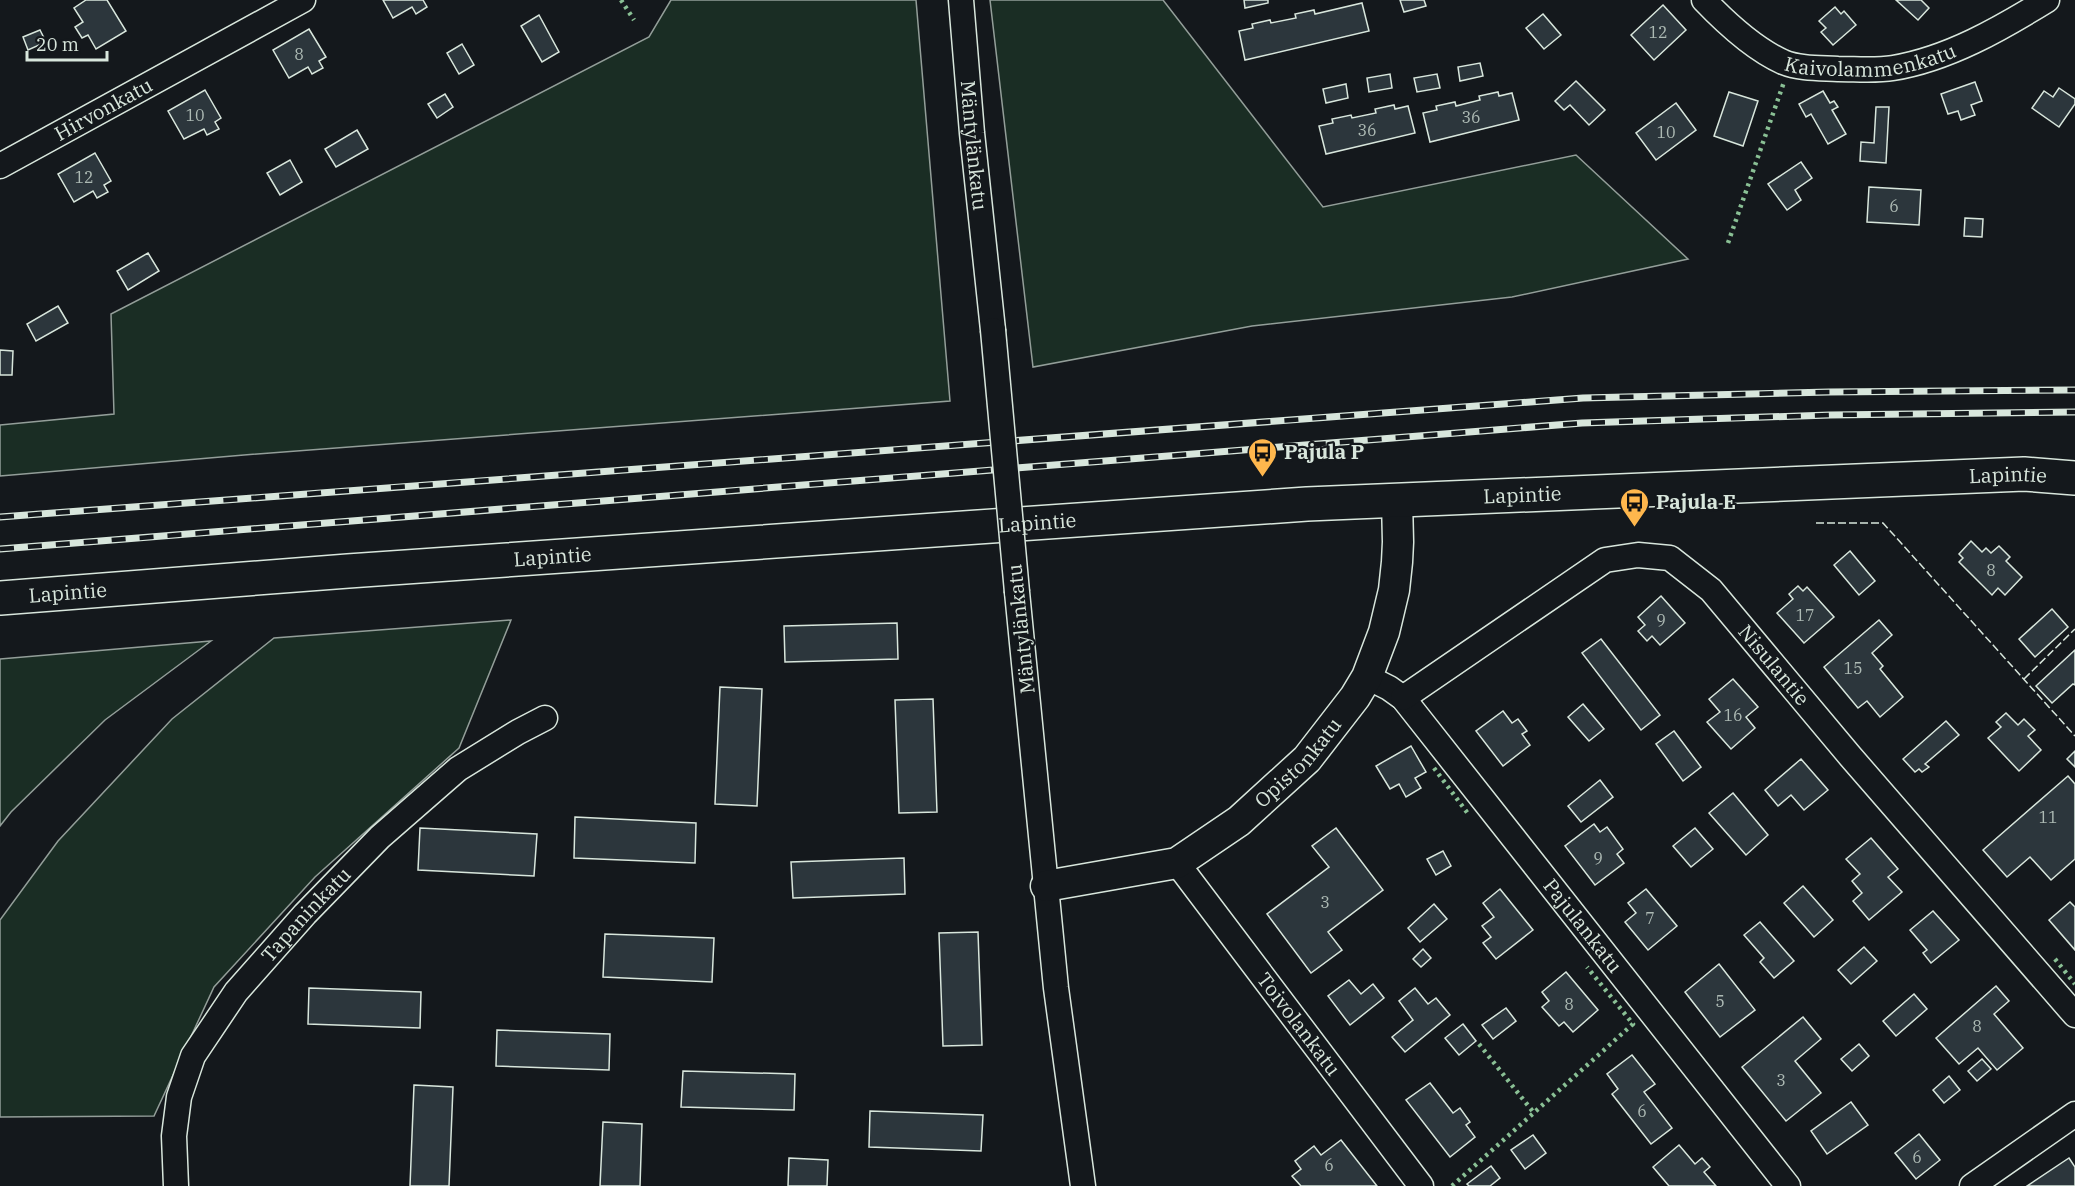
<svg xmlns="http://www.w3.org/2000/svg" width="2075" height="1186" viewBox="0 0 2075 1186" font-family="'IBM Plex Serif',serif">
<rect width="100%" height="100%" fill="#14181c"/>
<g fill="#1a2d24" stroke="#939e99" stroke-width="1.5">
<polygon points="671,0 916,0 950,401 244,455 0,476 0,425 114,414 111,314 649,37"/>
<polygon points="990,0 1163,0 1323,207 1576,155 1688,259 1512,297 1252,326 1033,367"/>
<polygon points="511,620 459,748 315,877 214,987 154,1116 0,1117 0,920 58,841 172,719 274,638"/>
<polygon points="211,641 105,720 11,812 0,826 0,659"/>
</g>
<g fill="#2c363c" stroke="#d8e6dc" stroke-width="1.5">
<polygon points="86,0 107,0 126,31 96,49 88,35 82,38 75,27 83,22 74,8"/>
<polygon points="383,0 423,0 427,7 416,14 412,7 393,18"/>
<polygon points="1244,0 1268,0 1268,3 1245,8"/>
<polygon points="1400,0 1424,0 1426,6 1404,12"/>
<polygon points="1896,0 1921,0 1929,8 1918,20"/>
<polygon points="1362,3 1369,31 1245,60 1239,31 1253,28 1252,24 1270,20 1271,23 1296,18 1295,14 1314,10 1315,14"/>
<polygon points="1663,5 1686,30 1654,60 1631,35"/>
<polygon points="1835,7 1841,14 1844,11 1856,25 1833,45 1821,32 1826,28 1819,21"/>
<polygon points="1543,14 1561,35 1544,49 1526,28"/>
<polygon points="539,15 559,52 542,62 521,26"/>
<polygon points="309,29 326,57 319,61 323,68 312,74 308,67 289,78 273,50"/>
<polygon points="40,30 46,42 28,50 23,37"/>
<polygon points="462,44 474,65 459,74 447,53"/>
<polygon points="1480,63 1483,76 1460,81 1458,67"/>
<polygon points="1390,74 1392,88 1369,92 1367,78"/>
<polygon points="1437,74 1440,88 1417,92 1414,78"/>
<polygon points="1576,81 1605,110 1589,125 1570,105 1564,110 1555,101"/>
<polygon points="1975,82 1982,101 1971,105 1975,115 1961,120 1958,111 1948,114 1941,94"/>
<polygon points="1346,84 1348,98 1326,103 1323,89"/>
<polygon points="2059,88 2075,99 2075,104 2059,127 2032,108 2044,91 2053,97"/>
<polygon points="205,90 221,118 215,122 219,129 207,135 204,129 184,139 168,111"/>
<polygon points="1823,91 1830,103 1834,101 1838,107 1832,110 1846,134 1828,144 1811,114 1806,117 1799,104"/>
<polygon points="1498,92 1499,96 1512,93 1519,120 1430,142 1423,113 1437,110 1436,106 1455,102 1456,106 1480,100 1479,96"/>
<polygon points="1729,92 1758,101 1743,146 1714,136"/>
<polygon points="445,94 453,107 437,118 428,104"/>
<polygon points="1676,103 1696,130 1656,160 1636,133"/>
<polygon points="1394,105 1395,109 1408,106 1415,133 1326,154 1319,126 1333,123 1332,119 1351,115 1352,118 1376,113 1375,109"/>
<polygon points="1876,107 1889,107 1886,163 1860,161 1861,142 1874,143"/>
<polygon points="357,130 368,149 336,167 325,149"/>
<polygon points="95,153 111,181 104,185 108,192 97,198 93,191 74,202 58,174"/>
<polygon points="290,160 302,182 280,195 267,173"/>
<polygon points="1801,162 1812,178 1795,190 1801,200 1787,210 1768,184"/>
<polygon points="1869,187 1921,190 1919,225 1867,222"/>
<polygon points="1965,218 1983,219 1982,237 1964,236"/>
<polygon points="148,253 159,271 128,290 117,271"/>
<polygon points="58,306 68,323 36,341 27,324"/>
<polygon points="0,350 13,351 12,375 0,375"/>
<polygon points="1971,541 1982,552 1986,548 1991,553 1999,546 2010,557 2006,561 2022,577 2005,595 1998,588 1992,595 1959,562 1963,558 1959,554"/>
<polygon points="1850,551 1875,581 1859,595 1834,565"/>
<polygon points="1798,586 1803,591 1807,587 1834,617 1804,643 1777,613 1793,599 1789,594"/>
<polygon points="1661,596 1685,623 1660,645 1652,636 1647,641 1638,631 1645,625 1638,617"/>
<polygon points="2052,609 2068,627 2035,657 2019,639"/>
<polygon points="1879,620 1892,635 1872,653 1883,666 1880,669 1903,697 1880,717 1867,701 1858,708 1824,667"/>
<polygon points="897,623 898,659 785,662 784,626"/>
<polygon points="1601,639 1660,715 1641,730 1582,653"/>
<polygon points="2075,650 2075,685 2073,684 2052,703 2036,686"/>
<polygon points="1733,679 1758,707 1746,717 1755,728 1731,749 1707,722 1720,712 1709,699"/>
<polygon points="720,687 762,689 757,806 715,804"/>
<polygon points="933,699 937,812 899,813 895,700"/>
<polygon points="1583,704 1604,729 1589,741 1568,717"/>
<polygon points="1503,711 1512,723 1518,719 1527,731 1522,734 1530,745 1503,766 1476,731"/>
<polygon points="2006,713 2018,725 2024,719 2035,730 2028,736 2041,750 2019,771 1988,738 2001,727 1996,722"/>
<polygon points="1946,721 1959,735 1925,764 1929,767 1922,772 1919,769 1915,772 1903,759"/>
<polygon points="1674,731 1701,767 1683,781 1656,744"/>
<polygon points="1411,746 1426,772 1415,778 1421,788 1406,797 1399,784 1390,789 1376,766"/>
<polygon points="2075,751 2075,767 2067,759"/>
<polygon points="1801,759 1828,790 1804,810 1791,795 1778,806 1765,790"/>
<polygon points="2068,776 2075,784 2075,859 2051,880 2030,857 2007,877 1983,850"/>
<polygon points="1600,780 1613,797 1581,822 1568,806"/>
<polygon points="1733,793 1768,835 1746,855 1709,813"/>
<polygon points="575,817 696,823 695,863 574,858"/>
<polygon points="1594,824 1600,832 1607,827 1623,849 1617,854 1624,863 1595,885 1565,846"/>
<polygon points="420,828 537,834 534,876 418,870"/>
<polygon points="1336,828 1383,890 1328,932 1342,950 1311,973 1267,914 1329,867 1312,846"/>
<polygon points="1695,828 1713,849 1691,867 1673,846"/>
<polygon points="1871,838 1898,869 1888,877 1902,892 1869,920 1853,901 1862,893 1852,881 1860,874 1846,859"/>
<polygon points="1443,851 1451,866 1436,875 1427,859"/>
<polygon points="904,858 905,894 793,898 791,862"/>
<polygon points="1803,886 1833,920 1814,937 1784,903"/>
<polygon points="1500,889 1533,930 1496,959 1483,943 1491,937 1482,926 1494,917 1483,903"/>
<polygon points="1646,889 1677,926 1648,950 1625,922 1636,913 1628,903"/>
<polygon points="2070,902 2075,907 2075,950 2049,920"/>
<polygon points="1434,904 1447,919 1420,942 1408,928"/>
<polygon points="1933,911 1959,940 1931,963 1923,953 1927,950 1910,930"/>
<polygon points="1760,922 1794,961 1774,978 1760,962 1764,958 1744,935"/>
<polygon points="978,932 982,1045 943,1046 939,933"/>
<polygon points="605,934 714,938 712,982 603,977"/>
<polygon points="1864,947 1877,961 1851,984 1838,970"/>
<polygon points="1423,949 1431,958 1421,967 1413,959"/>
<polygon points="1719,964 1755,1010 1720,1037 1685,992"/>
<polygon points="1566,972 1598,1010 1573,1032 1564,1022 1559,1026 1542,1007 1549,1001 1542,992"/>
<polygon points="1349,980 1361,994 1373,984 1384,998 1350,1025 1328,996"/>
<polygon points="1996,986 2009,1001 1994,1014 2023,1048 1997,1070 1978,1048 1959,1064 1936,1038"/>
<polygon points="309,988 421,992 420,1028 308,1024"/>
<polygon points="1415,988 1428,1004 1436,998 1450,1015 1405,1052 1392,1037 1413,1020 1399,1001"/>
<polygon points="1914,994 1927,1009 1896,1036 1883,1021"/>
<polygon points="1506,1008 1516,1021 1493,1039 1482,1025"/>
<polygon points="1803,1017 1821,1039 1795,1061 1821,1093 1786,1121 1742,1067"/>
<polygon points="1463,1024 1476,1041 1459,1055 1445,1038"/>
<polygon points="497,1030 610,1034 609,1070 496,1066"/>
<polygon points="1859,1044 1869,1056 1852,1071 1841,1059"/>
<polygon points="1632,1055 1655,1084 1644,1092 1672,1128 1651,1144 1612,1094 1618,1089 1607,1074"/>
<polygon points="1982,1059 1991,1069 1977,1081 1968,1071"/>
<polygon points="683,1071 795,1074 794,1110 681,1107"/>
<polygon points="1949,1076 1960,1090 1944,1103 1933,1090"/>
<polygon points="1430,1083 1453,1113 1460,1108 1470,1122 1466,1125 1475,1137 1450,1157 1406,1100"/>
<polygon points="414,1085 453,1087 449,1186 410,1186"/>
<polygon points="1851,1102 1868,1125 1827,1154 1811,1131"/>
<polygon points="870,1111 983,1115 981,1151 869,1147"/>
<polygon points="603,1122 642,1124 640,1186 600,1186"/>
<polygon points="1919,1134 1940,1160 1916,1179 1895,1153"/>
<polygon points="1533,1135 1546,1153 1525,1169 1511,1150"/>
<polygon points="1341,1140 1377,1186 1301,1186 1292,1176 1301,1169 1295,1161 1314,1146 1321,1155"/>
<polygon points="1679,1145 1695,1164 1702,1158 1710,1167 1704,1172 1716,1186 1669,1186 1653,1167"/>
<polygon points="789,1158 828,1160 827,1186 788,1186"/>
<polygon points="2069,1158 2075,1167 2075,1186 2027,1186"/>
<polygon points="1491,1166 1500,1178 1490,1186 1469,1186 1467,1184"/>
</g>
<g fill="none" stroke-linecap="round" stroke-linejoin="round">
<defs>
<g id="minor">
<path id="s1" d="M 961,0 L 972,133 L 993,330"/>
<path id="s2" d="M 1704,0 C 1726,23 1754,49 1783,62 C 1800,69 1820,68 1838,69 C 1856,69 1875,71 1893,68 C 1948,59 2000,29 2047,0"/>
<path id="s3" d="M 0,166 L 303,0"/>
<polyline points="1017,592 1056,988 1083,1186"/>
<path id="s4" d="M 1367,677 L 1389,688 L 1403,698 L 1788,1186"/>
<path id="s5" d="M 1403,698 L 1605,560 L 1638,555 L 1670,558 L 1711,590 L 1850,756 L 2075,1015"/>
<path id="s6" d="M 1177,863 L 1421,1186"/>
<path id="s7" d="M 176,1186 L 174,1136 L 179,1097 L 193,1056 L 236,992 L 305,914 L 380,837 L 458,769 L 518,732 L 545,718"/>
<polyline points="1972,1186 2075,1114"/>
</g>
<g id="tertiary">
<path id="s8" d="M 1046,886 L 1177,863 L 1239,821 L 1307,759 L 1355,697 L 1367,677 L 1384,632 L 1394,590 L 1397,562 L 1398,542 L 1397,500"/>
</g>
<g id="secondary">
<path id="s9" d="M 0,598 L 348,571 L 1307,504 L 2024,474 L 2075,478"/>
</g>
</defs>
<use href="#minor" stroke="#d8e6dc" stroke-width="27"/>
<use href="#tertiary" stroke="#d8e6dc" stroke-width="33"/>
<use href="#secondary" stroke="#d8e6dc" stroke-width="36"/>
<use href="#minor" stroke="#14181c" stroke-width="24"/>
<use href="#tertiary" stroke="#14181c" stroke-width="30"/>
<use href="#secondary" stroke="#14181c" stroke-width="33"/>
<defs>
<g id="rail">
<polyline points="0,517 1583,398 1829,392 2075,390"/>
<polyline points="0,549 1582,423 1830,415 2075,412"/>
</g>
</defs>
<use href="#rail" stroke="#d8e6dc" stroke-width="7"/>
<use href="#rail" stroke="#14181c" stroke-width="4.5" stroke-dasharray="14" stroke-linecap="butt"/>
<defs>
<polyline id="minor-bridge" points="993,330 1017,592"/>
</defs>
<use href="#minor-bridge" stroke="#d8e6dc" stroke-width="27" stroke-linecap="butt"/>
<use href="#minor-bridge" stroke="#14181c" stroke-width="24"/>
<g stroke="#8ac095" stroke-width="4.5" stroke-dasharray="3 4.5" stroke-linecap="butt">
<polyline points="621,0 634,20"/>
<polyline points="1728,243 1784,82"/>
<polyline points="1434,768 1469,815"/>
<polyline points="2055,959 2075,984"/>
<polyline points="1479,1044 1534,1113"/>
<polyline points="1452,1186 1633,1024 1587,967"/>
</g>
<g stroke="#d8e6dc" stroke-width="1.5" stroke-dasharray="8 3" stroke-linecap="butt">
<polyline points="1816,523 1883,523 2075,736"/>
<polyline points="2024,679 2075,629"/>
</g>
</g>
<defs>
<symbol id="bus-pin" viewBox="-11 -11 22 30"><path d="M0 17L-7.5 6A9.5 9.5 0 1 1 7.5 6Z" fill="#ffb74d" stroke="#14181c"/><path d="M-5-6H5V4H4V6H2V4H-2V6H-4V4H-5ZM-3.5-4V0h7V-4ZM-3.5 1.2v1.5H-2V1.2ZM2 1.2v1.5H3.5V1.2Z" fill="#111"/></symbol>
</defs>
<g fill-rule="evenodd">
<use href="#bus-pin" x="1246" y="436" width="33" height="45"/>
<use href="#bus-pin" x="1618" y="486" width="33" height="45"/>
</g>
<g text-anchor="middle" stroke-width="4.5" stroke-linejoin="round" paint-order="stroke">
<g font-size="16" fill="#adbab4">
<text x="1658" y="38">12</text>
<text x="299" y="60">8</text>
<text x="195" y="121">10</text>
<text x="1471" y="123">36</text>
<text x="1367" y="136">36</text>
<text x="1666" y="138">10</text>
<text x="84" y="183">12</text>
<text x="1894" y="212">6</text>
<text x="1991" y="576">8</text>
<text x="1805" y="621">17</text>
<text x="1661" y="626">9</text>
<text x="1853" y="674">15</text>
<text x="1733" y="721">16</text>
<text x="2048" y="823">11</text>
<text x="1598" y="864">9</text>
<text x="1325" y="908">3</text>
<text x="1650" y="924">7</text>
<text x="1720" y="1007">5</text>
<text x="1569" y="1010">8</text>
<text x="1977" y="1032">8</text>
<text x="1781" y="1086">3</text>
<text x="1642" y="1117">6</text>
<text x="1917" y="1163">6</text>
<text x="1329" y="1171">6</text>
</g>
<g font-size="20" fill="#d8e6dc" stroke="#14181c">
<text dy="7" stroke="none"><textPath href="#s2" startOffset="190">Kaivolammenkatu</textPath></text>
<text dy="7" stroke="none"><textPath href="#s3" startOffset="118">Hirvonkatu</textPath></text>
<text dy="7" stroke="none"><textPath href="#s1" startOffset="146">Mäntylänkatu</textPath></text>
<text dy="7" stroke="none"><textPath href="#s9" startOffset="2012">Lapintie</textPath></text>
<text dy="7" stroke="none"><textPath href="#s9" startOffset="1526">Lapintie</textPath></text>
<text dy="7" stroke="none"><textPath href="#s9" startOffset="1040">Lapintie</textPath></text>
<text dy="7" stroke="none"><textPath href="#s9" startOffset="554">Lapintie</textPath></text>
<text dy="7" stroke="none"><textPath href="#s9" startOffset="68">Lapintie</textPath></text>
<text transform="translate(1021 629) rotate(-96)" y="7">Mäntylänkatu</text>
<text dy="7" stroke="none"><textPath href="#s5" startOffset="460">Nisulantie</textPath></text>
<text dy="7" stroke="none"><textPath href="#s8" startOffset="291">Opistonkatu</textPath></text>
<text dy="7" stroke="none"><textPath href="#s7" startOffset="314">Tapaninkatu</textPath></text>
<text dy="7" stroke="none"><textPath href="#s4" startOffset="332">Pajulankatu</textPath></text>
<text dy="7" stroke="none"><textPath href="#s6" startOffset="202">Toivolankatu</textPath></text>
</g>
<g font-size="20" font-weight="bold" fill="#d8e6dc" stroke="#14181c" text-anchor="start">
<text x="1284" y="459">Pajula P</text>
<text x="1656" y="509">Pajula E</text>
</g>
</g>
<path d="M27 51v9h80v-9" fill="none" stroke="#d8e6dc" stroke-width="3"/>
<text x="36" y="51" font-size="18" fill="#d8e6dc" stroke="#14181c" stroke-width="4.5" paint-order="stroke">20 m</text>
</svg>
